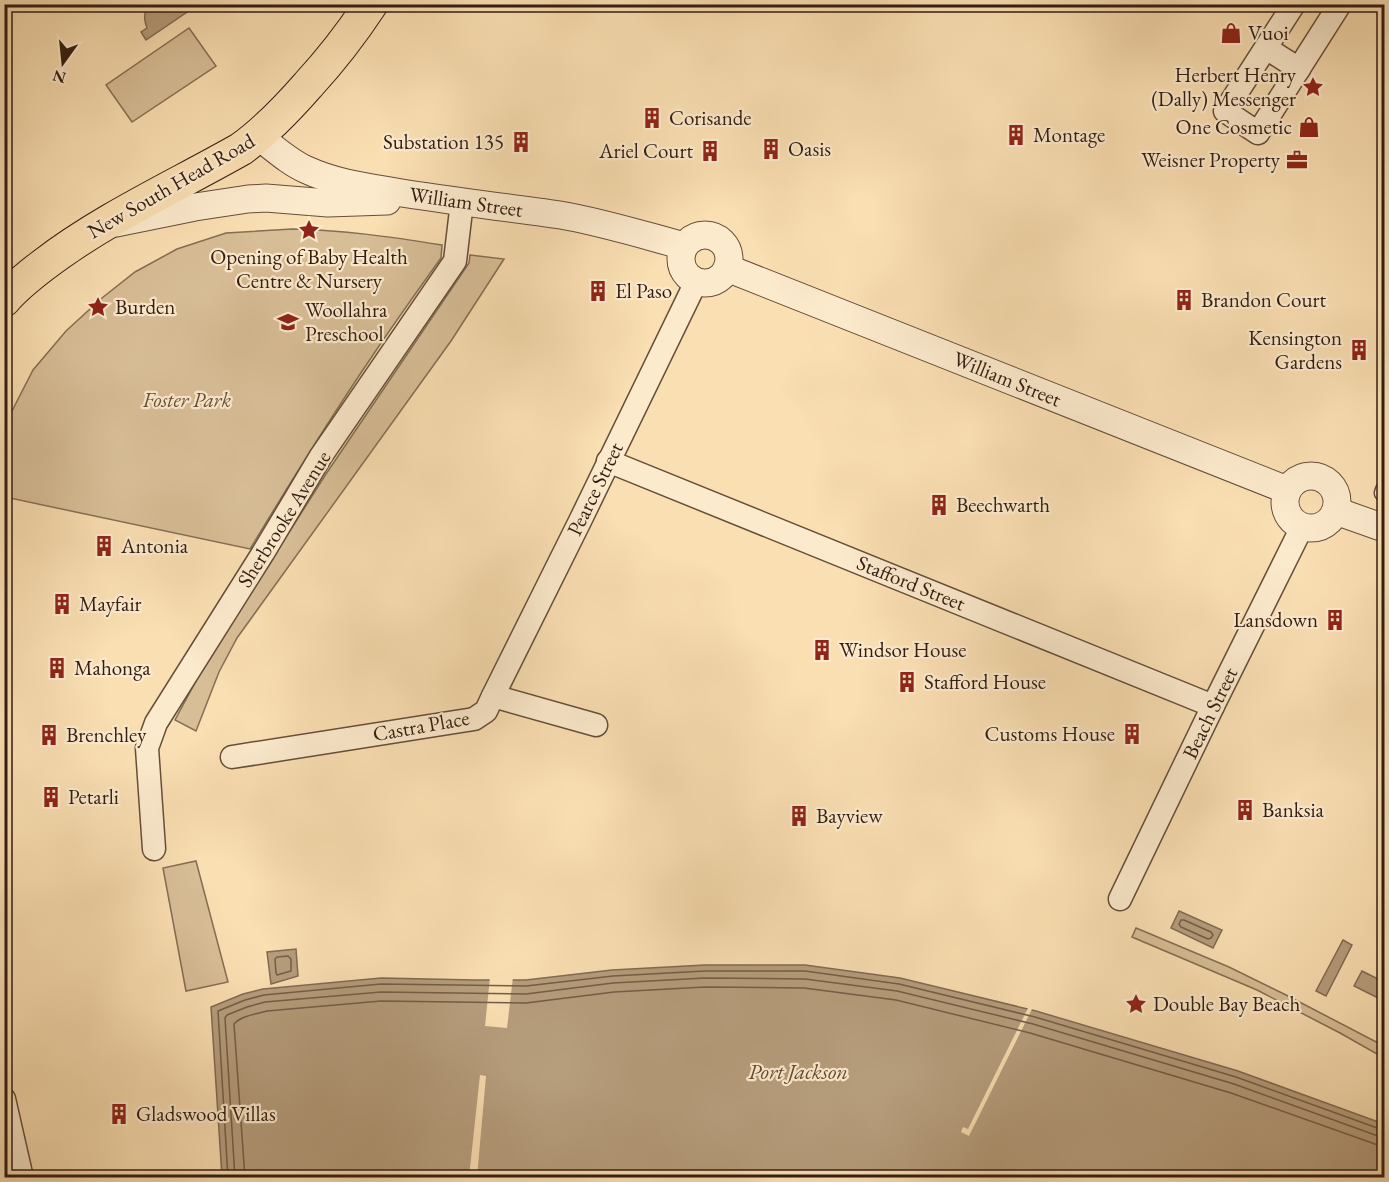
<svg xmlns="http://www.w3.org/2000/svg" width="1389" height="1182" viewBox="0 0 1389 1182" font-family="'EB Garamond',serif">
<rect width="100%" height="100%" fill="#fadfb2"/>
<filter id="stains"><feTurbulence type="fractalNoise" baseFrequency=".00333" numOctaves="4"/><feColorMatrix values="0 0 0 0 .2 0 0 0 0 .09 0 0 0 0 .02 0 0 0 .5 -.17"/></filter>
<radialGradient id="worn" r=".72"><stop offset=".6" stop-color="#630" stop-opacity="0"/><stop offset="1" stop-color="#630" stop-opacity=".3"/></radialGradient>
<g fill="#d8be97" stroke="#866e54" stroke-width="1.5">
<polygon points="189,28 216,66 132,122 106,85"/>
<path d="M 292,229 C 343,230 392,237 442,245 L 441,258 C 418,290 395,322 373,355 C 330,418 290,483 250,549 L 5,497 L 5,436 L 11,413 L 33,370 L 66,331 L 102,298 L 135,272 L 177,249 L 226,233 Z"/>
<polygon points="470,255 504,259 451,341 237,638 219,672 196,731 175,720 203,668 326,474 469,263"/>
<polygon points="196,861 228,982 186,991 163,868"/>
<polygon points="1136,928 1229,967 1286,995 1384,1046 1384,1058 1340,1033 1257,990 1132,937"/>
</g>
<g fill="#b69d7c" stroke="#826a52" stroke-width="1.5">
<path d="M 150,5 L 186,5 L 190,10 L 146,40 L 141,32 L 147,28 C 144,20 143,11 150,5 Z"/>
<polygon points="1179,911 1222,930 1213,948 1171,928"/>
<polygon points="1343,940 1352,945 1326,996 1316,991"/>
<polygon points="296,949 298,976 271,984 267,952"/>
<polygon points="705,965 805,965 900,978 1036,1011 1238,1071 1384,1124 1384,1177 222,1177 211,1007 243,994 263,989 381,978 475,980 526,980 612,970"/>
<polygon points="1362,971 1384,982 1384,1001 1354,986"/>
</g>
<g fill="#fadfb2">
<polygon points="490,977 513,977 507,1028 485,1026"/>
<polygon points="1029,1006 1033,1007 969,1136 961,1132 963,1127 968,1129"/>
<polygon points="480,1075 486,1076 477,1177 469,1177"/>
</g>
<g fill="none" stroke-linecap="round" stroke-linejoin="round">
<g stroke="#745d47" stroke-width="1.5">
<polygon points="1181,920 1184,920 1211,932 1213,935 1211,938 1208,939 1181,927 1179,924"/>
<polygon points="288,956 291,959 291,971 277,975 276,973 275,959 277,957"/>
<polyline points="228,1178 218,1011 245,1000 264,995 381,984 526,986 613,976 705,971 805,971 899,984 1035,1017 1236,1077 1380,1129 1384,1129"/>
<polyline points="235,1178 225,1018 227,1015 247,1007 265,1002 381,992 526,994 613,983 705,978 805,979 897,991 1033,1024 1234,1084 1378,1136 1384,1137"/>
<path d="M 245,1178 L 234,1024 C 241,1016 256,1014 267,1011 L 381,1001 L 526,1003 L 614,992 L 705,987 L 804,988 L 896,1000 L 1030,1033 L 1231,1093 L 1375,1144 L 1384,1146"/>
</g>
<defs>
<polyline id="pedestrian" points="1383,493 1384,490"/>
<g id="minor">
<polyline points="1294,4 1225,111 1258,133 1340,4"/>
<polyline points="1266,48 1299,69"/>
<polyline points="608,461 1213,706"/>
<polyline points="493,696 580,521 696,282"/>
<polyline points="232,757 474,719 486,711 493,696 596,725"/>
<polyline points="154,849 147,748 156,723 263,553 321,456 455,261 462,202"/>
<polyline points="1120,899 1213,706 1302,527"/>
<polyline points="4,1099 22,1178"/>
</g>
<g id="tertiary">
<path d="M 258,136 C 274,148 290,163 307,170 C 335,183 366,187 396,192 C 450,201 505,207 560,215 C 602,222 643,235 684,246"/>
<polyline points="116,223 195,207 248,199 266,198 328,203 387,201"/>
<circle cx="705" cy="259" r="24"/>
<polyline points="727,268 1287,490"/>
<circle cx="1311" cy="502" r="26"/>
<polyline points="1336,511 1384,528"/>
</g>
<path id="primary" d="M 4,300 C 15,287 29,276 42,266 C 103,219 174,187 241,149 C 266,131 287,109 308,85 C 331,60 352,33 371,4"/>
</defs>
<use href="#pedestrian" stroke="#654e3a" stroke-width="19"/>
<use href="#minor" stroke="#654e3a" stroke-width="25"/>
<use href="#tertiary" stroke="#654e3a" stroke-width="29"/>
<use href="#primary" stroke="#331d12" stroke-width="35"/>
<use href="#pedestrian" stroke="#fceacd" stroke-width="16"/>
<use href="#minor" stroke="#fceacd" stroke-width="22"/>
<use href="#tertiary" stroke="#fceacd" stroke-width="27"/>
<use href="#primary" stroke="#fadfb2" stroke-width="33"/>
</g>
<defs>
<symbol id="shop-bare" viewBox="-9 -9 18 18"><path d="M-5-2.5h2.3a2.7 3.5 0 0 1 5.4 0H5L5.5 6h-11ZM-1.5-2.5h3a1.5 2.3 0 0 0-3 0Z" fill="#8f2418" stroke="#fceacd" stroke-width="2.5" paint-order="stroke"/></symbol>
<symbol id="sight-bare" viewBox="-9 -9 18 18"><path d="M0-6L1.8-2.2L6-1.7L2.9 1.2L3.7 5.4L0 3.3L-3.7 5.4L-2.9 1.2L-6-1.7L-1.8-2.2Z" fill="#8f2418" stroke="#fceacd" stroke-width="2.5" paint-order="stroke"/></symbol>
<symbol id="building-bare" viewBox="-9 -9 18 18"><path d="M-4-6H4V6H1V3H-1V6H-4ZM-2.5-4.3h1.7v1.8h-1.7ZM.8-4.3h1.7v1.8H.8ZM-2.5-1h1.7V.8h-1.7ZM.8-1h1.7V.8H.8Z" fill="#8f2418" stroke="#fceacd" stroke-width="2.5" paint-order="stroke"/></symbol>
<symbol id="office-bare" viewBox="-9 -9 18 18"><path d="M-6-3h4V-5.5h4V-3h4V5H-6ZM-1-4.5V-3h2v-1.5ZM-6 0V1H6V0Z" fill="#8f2418" stroke="#fceacd" stroke-width="2.5" paint-order="stroke"/></symbol>
<symbol id="school-bare" viewBox="-9 -9 18 18"><path d="M0-5L7-2L0 1L-7-2ZM-4 1L0 2.5L4 1V4Q0 6-4 4Z" fill="#8f2418" stroke="#fceacd" stroke-width="2.5" paint-order="stroke"/></symbol>
</defs>
<g fill-rule="evenodd">
<use href="#shop-bare" x="1216" y="18" width="30" height="30"/>
<use href="#sight-bare" x="1298" y="72" width="30" height="30"/>
<use href="#building-bare" x="637" y="103" width="30" height="30"/>
<use href="#shop-bare" x="1294" y="112" width="30" height="30"/>
<use href="#building-bare" x="1001" y="120" width="30" height="30"/>
<use href="#building-bare" x="506" y="127" width="30" height="30"/>
<use href="#building-bare" x="756" y="134" width="30" height="30"/>
<use href="#building-bare" x="695" y="136" width="30" height="30"/>
<use href="#office-bare" x="1282" y="145" width="30" height="30"/>
<use href="#sight-bare" x="294" y="215" width="30" height="30"/>
<use href="#building-bare" x="583" y="276" width="30" height="30"/>
<use href="#building-bare" x="1169" y="285" width="30" height="30"/>
<use href="#sight-bare" x="83" y="292" width="30" height="30"/>
<use href="#school-bare" x="273" y="307" width="30" height="30"/>
<use href="#building-bare" x="1344" y="335" width="30" height="30"/>
<use href="#building-bare" x="924" y="490" width="30" height="30"/>
<use href="#building-bare" x="89" y="531" width="30" height="30"/>
<use href="#building-bare" x="47" y="589" width="30" height="30"/>
<use href="#building-bare" x="1320" y="605" width="30" height="30"/>
<use href="#building-bare" x="807" y="635" width="30" height="30"/>
<use href="#building-bare" x="42" y="653" width="30" height="30"/>
<use href="#building-bare" x="892" y="667" width="30" height="30"/>
<use href="#building-bare" x="1117" y="719" width="30" height="30"/>
<use href="#building-bare" x="34" y="720" width="30" height="30"/>
<use href="#building-bare" x="36" y="782" width="30" height="30"/>
<use href="#building-bare" x="1230" y="795" width="30" height="30"/>
<use href="#building-bare" x="784" y="801" width="30" height="30"/>
<use href="#sight-bare" x="1121" y="989" width="30" height="30"/>
<use href="#building-bare" x="104" y="1099" width="30" height="30"/>
</g>
<g text-anchor="middle" stroke-width="4.5" stroke-linejoin="round" paint-order="stroke">
<g font-size="21" fill="#331d12" stroke="#fceacd" text-anchor="start">
<text x="1248" y="40">Vuoi</text>
<text x="1296" y="82" text-anchor="end">Herbert Henry<tspan x="1296" dy="24">(Dally) Messenger</tspan></text>
<text x="669" y="125">Corisande</text>
<text x="1292" y="134" text-anchor="end">One Cosmetic</text>
<text x="1033" y="142">Montage</text>
<text x="504" y="149" text-anchor="end">Substation 135</text>
<text x="788" y="156">Oasis</text>
<text x="693" y="158" text-anchor="end">Ariel Court</text>
<text x="1280" y="167" text-anchor="end">Weisner Property</text>
<text x="309" y="264" text-anchor="middle">Opening of Baby Health<tspan x="309" dy="24">Centre &amp; Nursery</tspan></text>
<text x="615" y="298">El Paso</text>
<text x="1201" y="307">Brandon Court</text>
<text x="115" y="314">Burden</text>
<text x="305" y="317">Woollahra<tspan x="305" dy="24">Preschool</tspan></text>
<text x="1342" y="345" text-anchor="end">Kensington<tspan x="1342" dy="24">Gardens</tspan></text>
<text x="956" y="512">Beechwarth</text>
<text x="121" y="553">Antonia</text>
<text x="79" y="611">Mayfair</text>
<text x="1318" y="627" text-anchor="end">Lansdown</text>
<text x="839" y="657">Windsor House</text>
<text x="74" y="675">Mahonga</text>
<text x="924" y="689">Stafford House</text>
<text x="1115" y="741" text-anchor="end">Customs House</text>
<text x="66" y="742">Brenchley</text>
<text x="68" y="804">Petarli</text>
<text x="1262" y="817">Banksia</text>
<text x="816" y="823">Bayview</text>
<text x="1153" y="1011">Double Bay Beach</text>
<text x="136" y="1121">Gladswood Villas</text>
</g>
<g font-size="21" fill="#331d12" stroke="#fceacd">
<text transform="translate(171 186) rotate(-30)" y="7">New South Head Road</text>
<text transform="translate(466 202) rotate(8)" y="7">William Street</text>
<text transform="translate(1007 379) rotate(22)" y="7">William Street</text>
<text transform="translate(595 489) rotate(-64)" y="7">Pearce Street</text>
<text transform="translate(284 519) rotate(-58)" y="7">Sherbrooke Avenue</text>
<text transform="translate(911 583) rotate(22)" y="7">Stafford Street</text>
<text transform="translate(1210 713) rotate(-64)" y="7">Beach Street</text>
<text transform="translate(421 726) rotate(-10)" y="7">Castra Place</text>
</g>
<g font-size="21" font-style="italic" fill="#654d3a" stroke="#fceacd">
<text x="187" y="407">Foster Park</text>
</g>
<g font-size="22" font-style="italic" fill="#614a37" stroke="#fceacd">
<text x="798" y="1079">Port Jackson</text>
</g>
</g>
<rect width="1389" height="1182" fill="none" stroke="#fadfb2" stroke-width="24"/>
<rect x="6" y="6" width="1377" height="1170" fill="none" stroke="#331d12" stroke-width="3"/>
<rect x="12" y="12" width="1365" height="1158" fill="none" stroke="#331d12" stroke-width="1.5"/>
<g transform="translate(63 63) rotate(195)" stroke="#fceacd" stroke-width="4.5" paint-order="stroke">
<path d="M0-4.5L10 22L0 15L-10 22Z" fill="#331d12"/>
<text y="-9" font-size="16" font-weight="bold" text-anchor="middle" fill="#331d12">N</text>
</g>
<rect width="100%" height="100%" filter="url(#stains)"/>
<rect width="100%" height="100%" fill="url(#worn)"/>
</svg>
